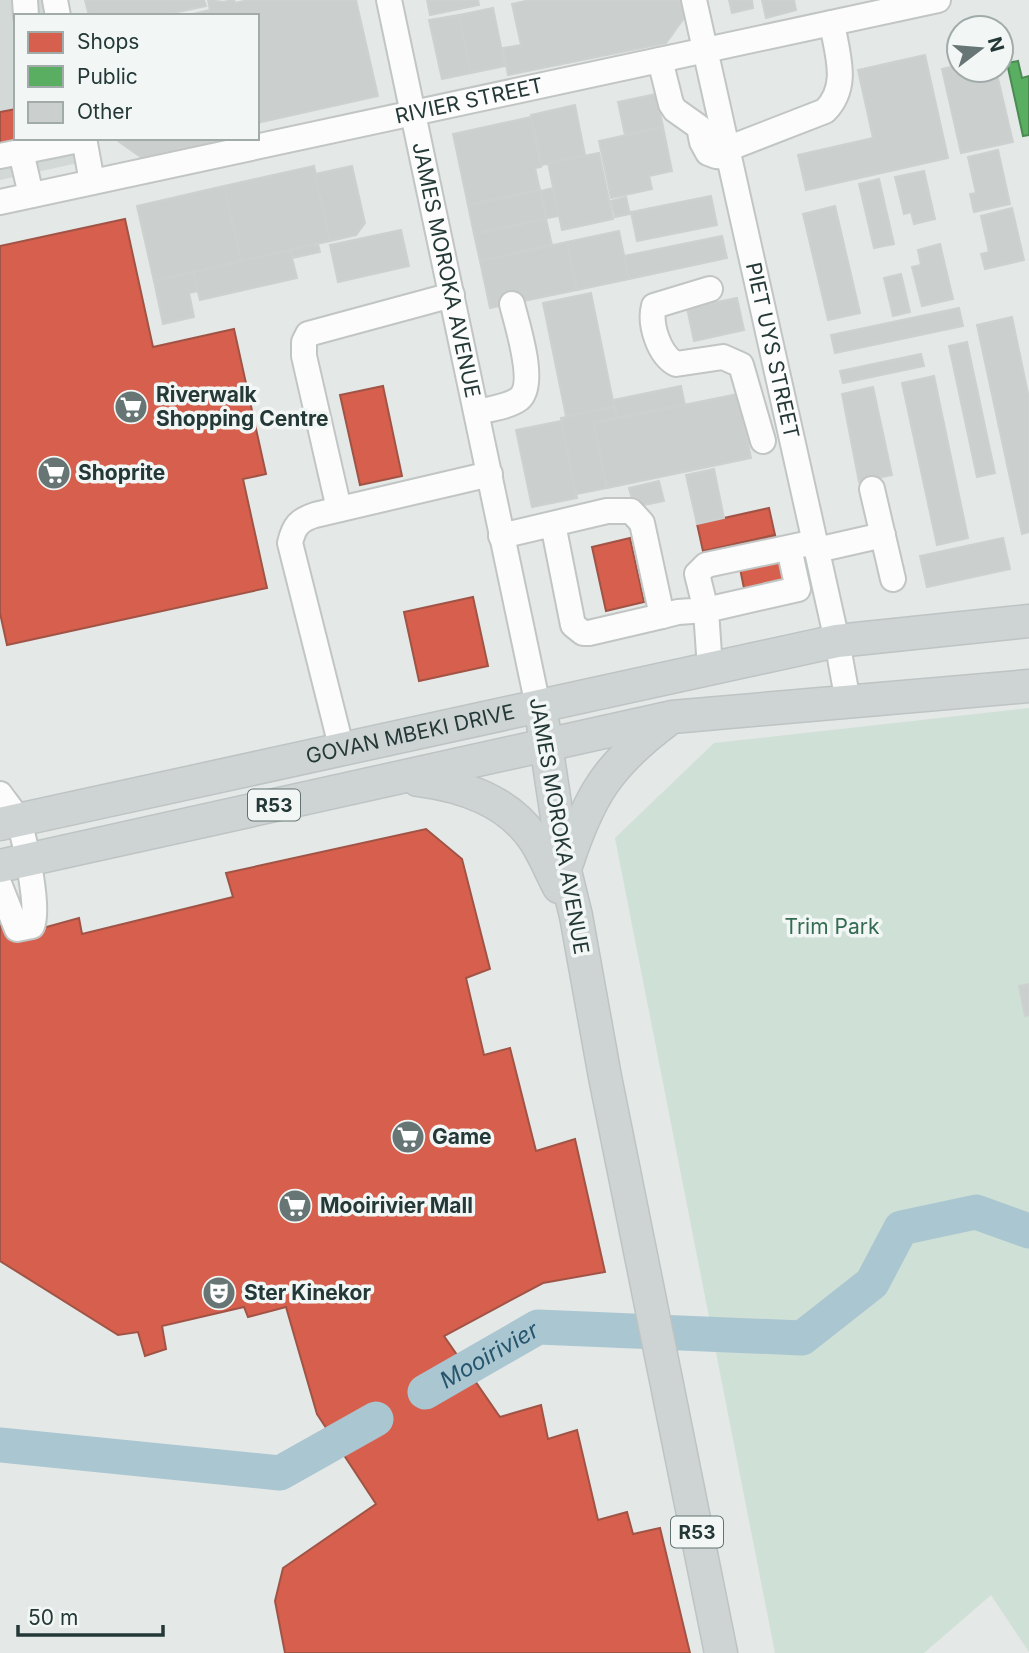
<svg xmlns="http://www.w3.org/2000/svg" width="1029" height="1653" viewBox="0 0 1029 1653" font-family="Inter,sans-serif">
<rect width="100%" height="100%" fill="#e4e8e7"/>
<polygon fill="#d2d9d7" points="0,0 42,0 46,16 16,16 16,138 73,138 78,163 0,180"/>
<polygon fill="#cfe0d6" points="1029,708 1029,1652 991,1595 924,1653 775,1653 615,838 714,743"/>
<g fill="#d6604d" stroke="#a15446" stroke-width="2">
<polygon points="16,109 16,138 30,138 0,145 0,112"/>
<polygon points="125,219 153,347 234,329 266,474 243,479 267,588 7,645 0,613 0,246"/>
<polygon points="383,386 402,476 360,485 340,395"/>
<polygon points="769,508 775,535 703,551 697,524"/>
<polygon points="775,535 787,589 746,598 735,544"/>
<polygon points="630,538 644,602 606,611 592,547"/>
<polygon points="473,597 488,666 419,681 404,612"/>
<polygon points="426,829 462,859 490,969 466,978 484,1055 510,1048 536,1151 575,1139 605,1272 543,1283 444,1336 500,1417 541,1405 548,1439 577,1430 598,1520 627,1512 633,1534 660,1528 690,1653 285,1653 275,1601 283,1568 376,1504 317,1414 286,1307 248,1317 244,1307 162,1326 166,1349 145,1356 138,1332 118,1335 0,1261 0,920 10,917 14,936 79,918 82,934 233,897 226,873"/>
</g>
<polygon fill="#5aae61" stroke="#4a8b54" stroke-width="2" points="1018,61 1022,78 1029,76 1029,135 1023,136 1007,63"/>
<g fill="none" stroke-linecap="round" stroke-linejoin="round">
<g stroke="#aac6d1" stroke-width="35">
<path id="s1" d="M 425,1392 L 538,1327 L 802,1338 L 872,1283 L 901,1228 L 976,1212 L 1029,1231"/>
<polyline points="0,1445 280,1473 376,1419"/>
</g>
</g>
<g fill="#cbd0ce" stroke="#cdd1d0" stroke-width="2">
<polygon points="85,0 204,0 206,6 173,13 173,16 89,16"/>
<polygon points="208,0 223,2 234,0 235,3 249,0 356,0 378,96 257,123 257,16 184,16 210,10"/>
<polygon points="427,0 478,0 479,5 430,15"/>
<polygon points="530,0 680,0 684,18 666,43 508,75 503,48 521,45 512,4"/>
<polygon points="729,0 752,0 753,8 732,13"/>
<polygon points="762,0 794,0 796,10 766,18"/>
<polygon points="493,8 505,66 471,73 459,15"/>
<polygon points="459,15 471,73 442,79 429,20"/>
<polygon points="925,55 948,158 806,190 798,155 873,138 858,70"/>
<polygon points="959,65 959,70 996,70 1013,142 961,153 942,69"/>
<polygon points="656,94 663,127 625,135 618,102"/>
<polygon points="575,105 585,155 542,165 531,115"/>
<polygon points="531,117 541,167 535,168 540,190 468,205 453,134"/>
<polygon points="663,127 672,171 649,176 652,189 611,198 599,141"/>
<polygon points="118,138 231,138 142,158 118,141"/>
<polygon points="998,150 1010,204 974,212 970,194 976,193 968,157"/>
<polygon points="599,153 613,219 562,230 548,163"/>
<polygon points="314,166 330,241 241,261 224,186"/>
<polygon points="352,166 365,223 356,235 330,241 315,174"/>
<polygon points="924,171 935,219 914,224 911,212 904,214 895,177"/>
<polygon points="879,179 894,244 874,248 859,184"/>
<polygon points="224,186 241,261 154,281 137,206"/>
<polygon points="553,188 559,216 547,218 541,191"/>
<polygon points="540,190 546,219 474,234 468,205"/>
<polygon points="711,196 717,225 637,241 631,212"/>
<polygon points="626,197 630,214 615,217 611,201"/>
<polygon points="835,206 860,313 828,320 803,214"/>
<polygon points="1012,208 1024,260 985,269 981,254 989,252 981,216"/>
<polygon points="546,219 552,245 480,261 474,234"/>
<polygon points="401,230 409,266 338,282 330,245"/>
<polygon points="619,231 629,279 577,290 567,242"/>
<polygon points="722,236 727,258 629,279 624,256"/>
<polygon points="567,242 577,290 490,308 480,261"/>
<polygon points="318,244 320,252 292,258 290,250"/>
<polygon points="940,244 953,299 922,306 912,267 921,265 918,250"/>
<polygon points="290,250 297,278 200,300 193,272"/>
<polygon points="193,272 198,291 189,293 194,317 163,324 154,281"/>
<polygon points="901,274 910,312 893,316 884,278"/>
<polygon points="591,293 614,406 566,416 543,303"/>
<polygon points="737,298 744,330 694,341 687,308"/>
<polygon points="959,308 963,326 835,353 831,335"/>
<polygon points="1012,317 1029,398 1029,532 1022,534 977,325"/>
<polygon points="967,342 995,473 977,477 949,346"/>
<polygon points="921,354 924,366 843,383 840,371"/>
<polygon points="934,376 968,538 937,545 902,383"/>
<polygon points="681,386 685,405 617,418 613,400"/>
<polygon points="873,387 892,475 859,482 842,394"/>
<polygon points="738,394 751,458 607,488 594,423"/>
<polygon points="615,407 617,418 594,423 607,488 576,494 561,418"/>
<polygon points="561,421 577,498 532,507 516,430"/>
<polygon points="714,469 724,518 697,524 686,475"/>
<polygon points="659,481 664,501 634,507 629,488"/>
<polygon points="1003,538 1010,569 927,587 920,556"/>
<polygon points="1029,984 1029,1015 1025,1016 1019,986"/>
</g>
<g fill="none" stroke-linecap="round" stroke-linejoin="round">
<defs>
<g id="minor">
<polyline points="25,0 26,16"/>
<polyline points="55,0 58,16"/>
<path id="s2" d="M 389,0 L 538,706"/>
<path id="s3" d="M 694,0 L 837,641 L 848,702"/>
<polyline points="660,60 671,104 675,110 699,127 702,142 708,153 716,156 729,157"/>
<polyline points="84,138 92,182"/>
<path d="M 727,149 L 825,111 C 850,86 837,54 832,23"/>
<polyline points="21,152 31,195"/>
<polyline points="0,156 84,139"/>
<path id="s4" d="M 0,202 L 938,0"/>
<path d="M 710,289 L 654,306 C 649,324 659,355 676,364 L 723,357 L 741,365 L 763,441"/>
<path d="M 477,412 C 489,409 508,407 519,399 C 537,384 517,325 512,304"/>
<polyline points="872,489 893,579"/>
<polyline points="339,509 304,356 304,342 308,334 452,295"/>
<polyline points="501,536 607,511 631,511 642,523 662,616 589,633 583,633 573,625 553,524"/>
<polyline points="817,550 883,535"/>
<polyline points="662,616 678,612 706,610 697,574 706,565 815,542"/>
<polyline points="710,669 706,610 798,589 789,548"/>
<path d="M 342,750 L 290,543 C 294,526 299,520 315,515 L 490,474"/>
<path d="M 0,794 C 6,803 15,812 19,822 C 25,841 40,909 32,926 L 17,929 L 0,886"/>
</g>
<g id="major">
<polyline points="543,724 565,871 576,916 605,1077 721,1653"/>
<path d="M 418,780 C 463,786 507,800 534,839 C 544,854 551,872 559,887"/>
<path id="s5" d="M 0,824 L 837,641 L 1029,621"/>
<path d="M 567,863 C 589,796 608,765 665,722"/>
<polyline points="0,866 672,717 1029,686"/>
</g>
</defs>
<use href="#minor" stroke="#c1c5c4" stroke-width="28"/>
<use href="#major" stroke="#bdc4c3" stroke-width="35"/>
<use href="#minor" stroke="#fbfcfb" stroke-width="24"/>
<use href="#major" stroke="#ced4d3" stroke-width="32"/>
</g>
<defs>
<symbol id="supermarket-disc" viewBox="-11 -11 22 22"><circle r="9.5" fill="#677675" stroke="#f2f7f6"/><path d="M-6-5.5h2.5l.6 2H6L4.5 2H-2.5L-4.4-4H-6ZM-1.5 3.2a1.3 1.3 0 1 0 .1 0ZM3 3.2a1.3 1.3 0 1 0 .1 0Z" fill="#fff"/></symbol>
<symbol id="theatre-disc" viewBox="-11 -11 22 22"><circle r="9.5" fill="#677675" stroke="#f2f7f6"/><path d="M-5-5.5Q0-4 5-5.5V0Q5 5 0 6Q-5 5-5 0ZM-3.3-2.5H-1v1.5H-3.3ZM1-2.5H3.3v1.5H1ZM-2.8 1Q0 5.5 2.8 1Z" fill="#fff"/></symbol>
</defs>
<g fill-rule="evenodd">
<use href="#supermarket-disc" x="112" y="388" width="38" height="38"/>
<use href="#supermarket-disc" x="35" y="454" width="38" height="38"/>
<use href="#supermarket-disc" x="389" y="1118" width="38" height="38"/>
<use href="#supermarket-disc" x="276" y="1187" width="38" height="38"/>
<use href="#theatre-disc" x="200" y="1274" width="38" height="38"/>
</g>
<g text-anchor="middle" stroke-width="7" stroke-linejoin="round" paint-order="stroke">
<g fill="#f2f7f6" stroke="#627270" stroke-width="2">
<rect x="248" y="789.5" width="52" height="31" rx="5"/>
<rect x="671" y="1516.5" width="52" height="31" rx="5"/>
</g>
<g font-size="19" font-weight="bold" fill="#243937">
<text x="274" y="812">R53</text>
<text x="697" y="1539">R53</text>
</g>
<g font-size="21" fill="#243937" stroke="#f2f7f6">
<text dy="7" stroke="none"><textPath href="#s4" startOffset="480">RIVIER STREET</textPath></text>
<text dy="7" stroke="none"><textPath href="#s2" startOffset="276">JAMES MOROKA AVENUE</textPath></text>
<text dy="7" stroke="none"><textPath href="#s3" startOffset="359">PIET UYS STREET</textPath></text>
<text dy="7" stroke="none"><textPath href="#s5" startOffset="420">GOVAN MBEKI DRIVE</textPath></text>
<text transform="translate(559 826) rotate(80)" y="7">JAMES MOROKA AVENUE</text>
</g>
<g font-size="21" font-weight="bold" fill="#243937" stroke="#f2f7f6" text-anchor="start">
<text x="156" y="402">Riverwalk<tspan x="156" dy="24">Shopping Centre</tspan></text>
<text x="78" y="480">Shoprite</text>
<text x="432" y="1144">Game</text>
<text x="320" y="1213">Mooirivier Mall</text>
<text x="244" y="1300">Ster Kinekor</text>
</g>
<g font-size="21" fill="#346b52" stroke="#f2f7f6">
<text x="832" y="934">Trim Park</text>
</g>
<g font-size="23" font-style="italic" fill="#26566d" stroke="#f2f7f6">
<text dy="8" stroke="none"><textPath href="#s1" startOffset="74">Mooirivier</textPath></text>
</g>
</g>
<rect x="14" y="14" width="245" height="126" fill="#f2f7f6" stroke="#a0abaa" stroke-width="2"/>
<rect x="28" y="32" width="35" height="21" fill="#d6604d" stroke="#a0abaa" stroke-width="2"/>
<text x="77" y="49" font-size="21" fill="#243937">Shops</text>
<rect x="28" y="66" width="35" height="21" fill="#5aae61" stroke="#a0abaa" stroke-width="2"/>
<text x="77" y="84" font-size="21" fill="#243937">Public</text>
<rect x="28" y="102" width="35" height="21" fill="#cbd0ce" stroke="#a0abaa" stroke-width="2"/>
<text x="77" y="119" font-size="21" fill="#243937">Other</text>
<g transform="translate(980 49) rotate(74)"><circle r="33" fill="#f2f7f6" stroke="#a0abaa" stroke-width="2"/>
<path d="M0-5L12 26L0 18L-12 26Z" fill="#677675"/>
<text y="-10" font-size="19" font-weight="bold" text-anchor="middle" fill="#243937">N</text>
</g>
<path d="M18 1625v10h145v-10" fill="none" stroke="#243937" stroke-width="3.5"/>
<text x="28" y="1625" font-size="21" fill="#243937" stroke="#f2f7f6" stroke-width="5" paint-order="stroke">50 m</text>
</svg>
